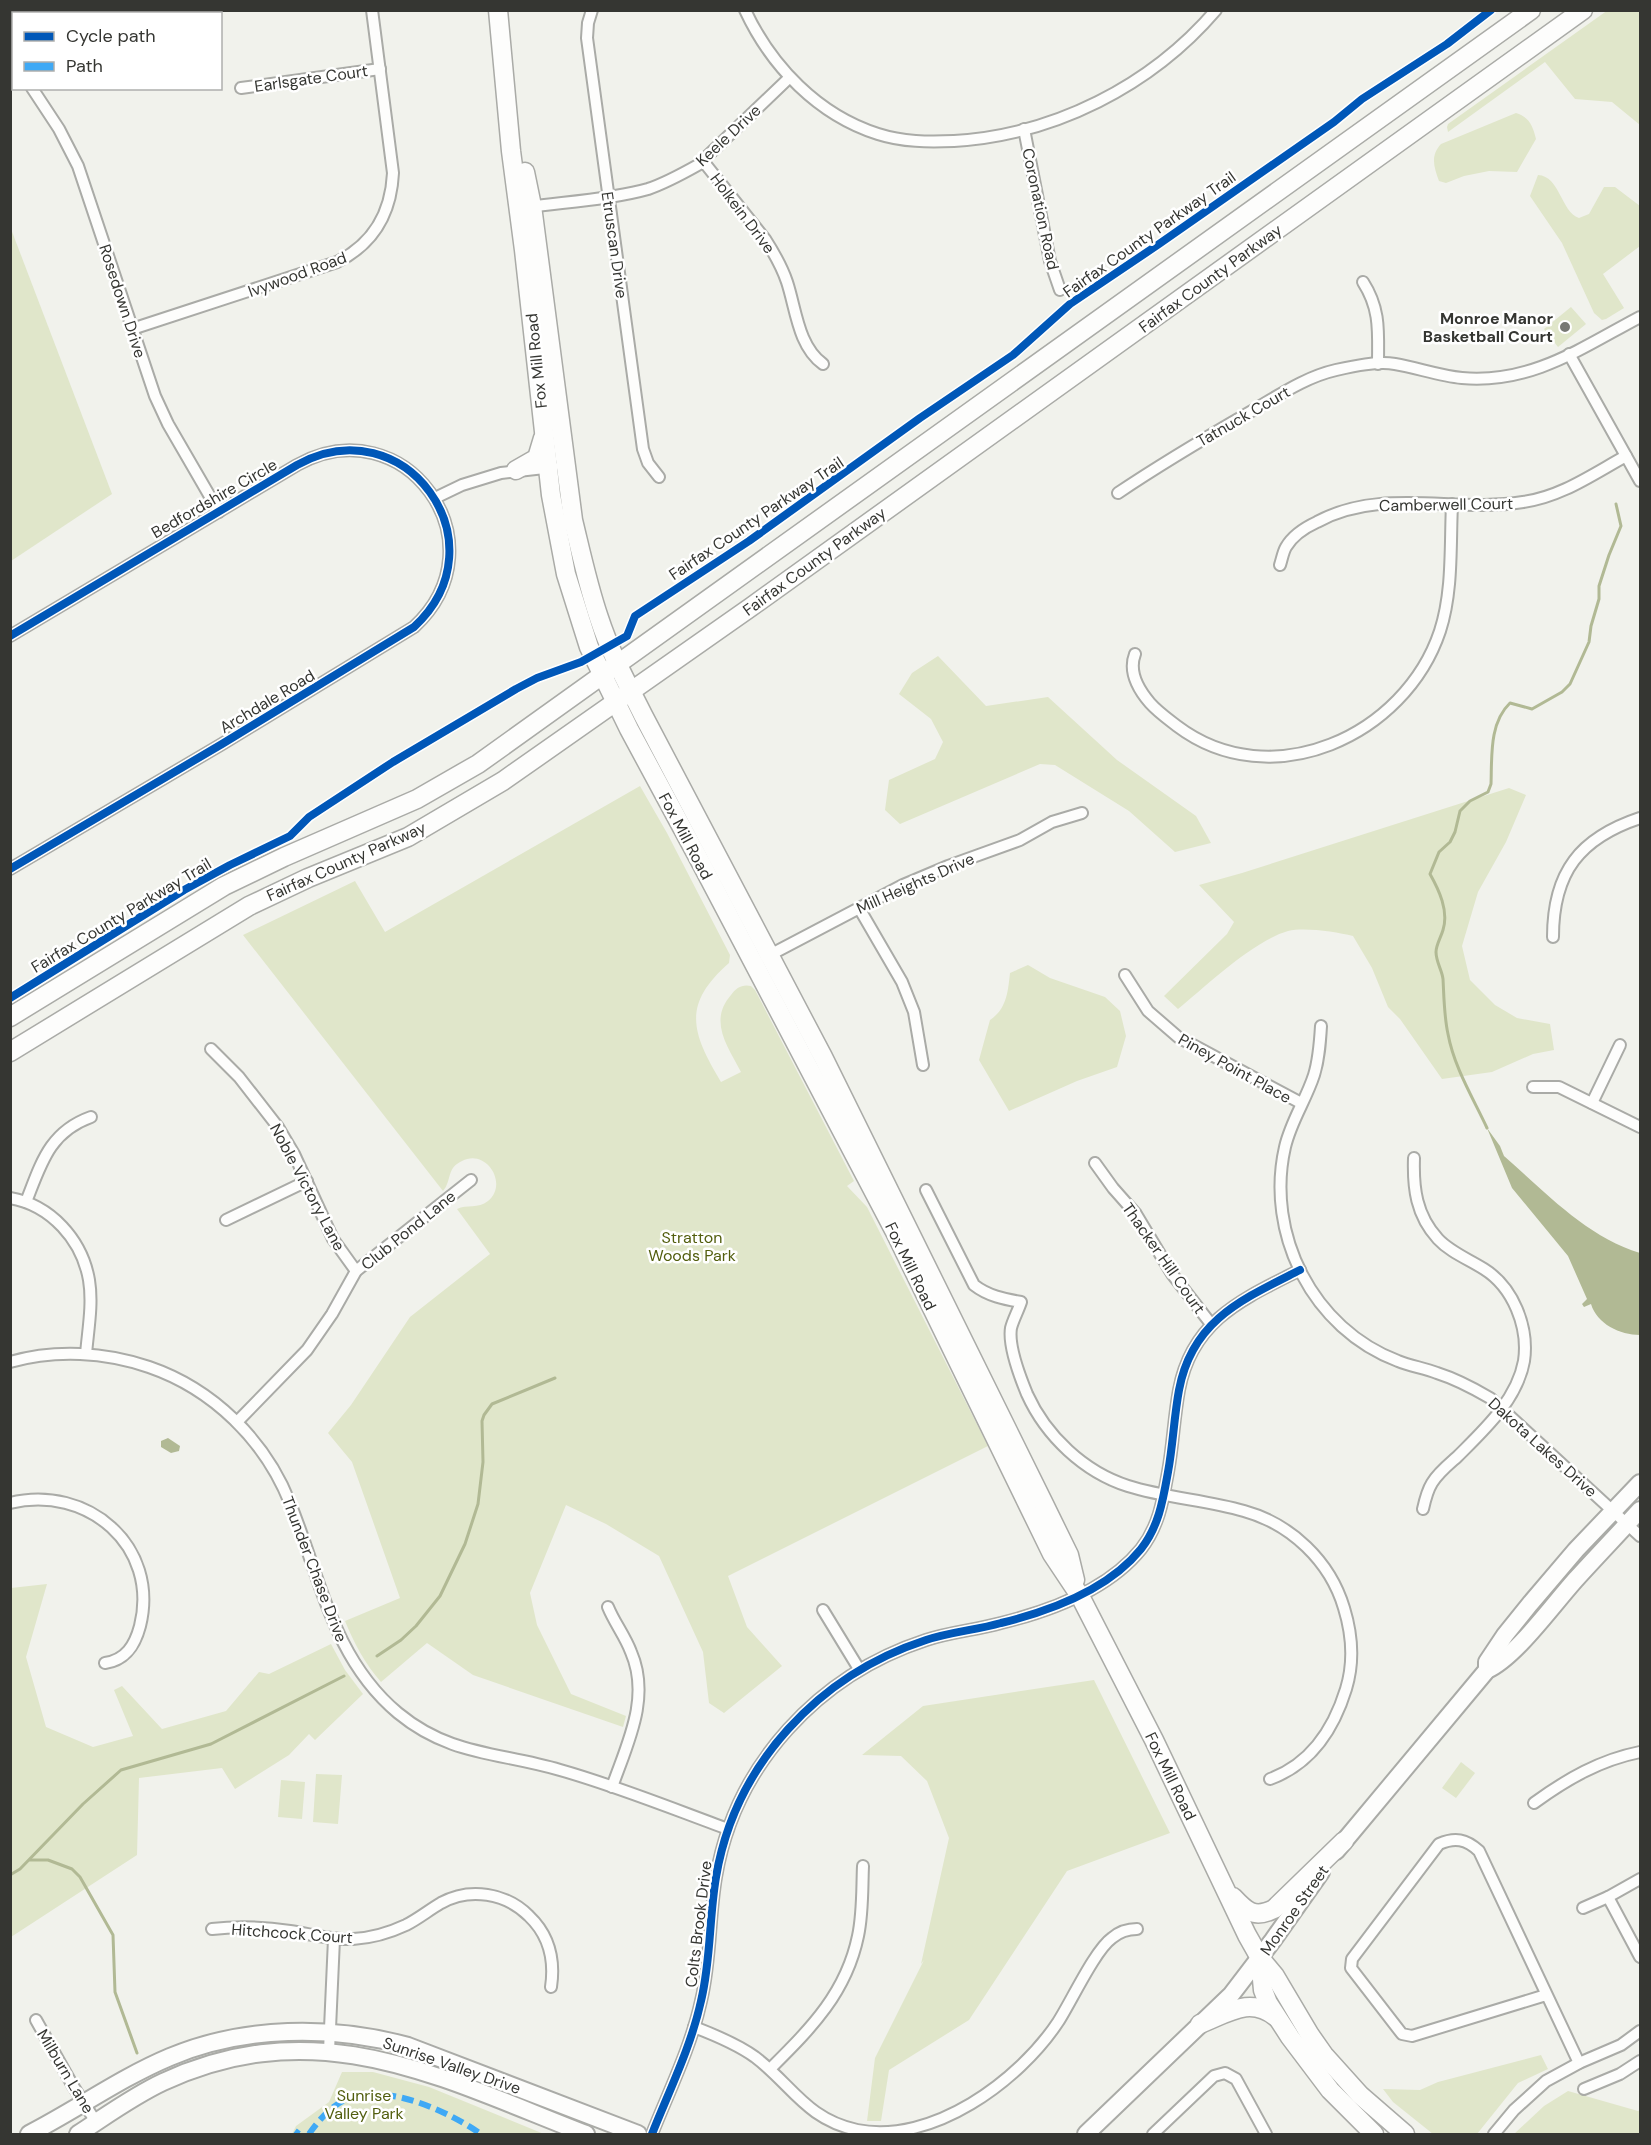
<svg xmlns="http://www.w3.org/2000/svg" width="1651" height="2145" viewBox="0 0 1651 2145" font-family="'DM Sans',sans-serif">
<rect width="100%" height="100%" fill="#f1f2ec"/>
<g fill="#e0e6ca">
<polygon points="1608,10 1640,11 1640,125 1612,102 1575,99 1545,62 1448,132 1447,127 1448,124"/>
<path d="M 1516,113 C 1529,117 1533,126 1536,139 L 1517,172 L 1489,171 L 1464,176 L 1446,183 L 1439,181 C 1434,167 1430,156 1441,144 Z"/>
<path d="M 1538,175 C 1560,176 1561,212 1579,218 L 1589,214 L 1604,187 L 1615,187 L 1640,206 L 1640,246 L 1603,274 L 1624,308 L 1606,319 L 1602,320 L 1594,313 L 1562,243 L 1530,196 Z"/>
<polygon points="11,229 112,494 11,561 10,561"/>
<polygon points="1571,307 1586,324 1558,347 1544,329"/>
<polygon points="938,656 986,706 1048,697 1117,760 1196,816 1211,843 1175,852 1129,811 1055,765 1040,764 900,824 885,810 889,780 935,759 943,742 931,719 899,694 912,673"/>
<path d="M 640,786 L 667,833 L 730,955 L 729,963 C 681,1005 692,1033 721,1082 L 741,1072 C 728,1047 708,1021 731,995 C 736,988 742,984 751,986 L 755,990 L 854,1181 L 847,1186 L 867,1207 L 988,1446 L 728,1576 L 747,1627 L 782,1666 L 724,1713 L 709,1703 L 703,1652 L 659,1556 L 606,1524 L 566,1505 L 530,1593 L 537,1625 L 571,1694 L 626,1716 L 623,1727 L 473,1675 L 427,1643 L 381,1682 C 365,1664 354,1643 345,1621 L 400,1598 L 352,1462 L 328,1433 L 351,1405 L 410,1317 L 490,1254 L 457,1209 C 467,1204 478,1209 488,1201 C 509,1184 486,1148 462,1161 C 446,1168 452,1181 443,1191 L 243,935 L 355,881 L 385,932 Z"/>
<path d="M 1509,788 L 1526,795 L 1506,842 L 1478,892 L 1462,946 L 1470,980 L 1495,1005 L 1517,1018 L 1550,1024 L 1554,1050 L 1533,1054 L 1492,1072 L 1442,1079 L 1400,1019 L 1388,1007 L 1372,968 L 1353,936 C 1336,932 1305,927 1288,931 C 1253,941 1206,986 1178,1009 L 1164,996 L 1227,934 L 1234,922 L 1199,885 L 1242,873 Z"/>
<path d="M 1028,965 L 1050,978 L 1105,997 L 1120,1011 L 1126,1036 L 1117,1067 L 1077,1081 L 1009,1111 L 979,1060 L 990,1020 C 1007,1009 1008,991 1010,973 Z"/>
<polygon points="47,1584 26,1657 46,1727 93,1747 133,1736 114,1690 122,1686 162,1729 226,1711 259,1672 269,1674 331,1644 345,1670 363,1694 315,1740 309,1734 289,1755 235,1789 222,1768 139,1778 137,1855 11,1937 11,1588"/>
<polygon points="1094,1680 1170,1833 1067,1871 969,2020 889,2070 881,2121 867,2121 875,2058 924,1960 921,1964 949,1838 927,1781 901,1756 862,1755 923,1706"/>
<polygon points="1461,1762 1475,1773 1456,1798 1442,1788"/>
<polygon points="316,1774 342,1775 338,1824 313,1822"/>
<polygon points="281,1780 305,1782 302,1819 278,1817"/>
<polygon points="1541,2055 1548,2069 1518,2083 1477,2134 1433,2134 1393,2102 1383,2089 1420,2090 1438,2082"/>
<polygon points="342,2072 373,2072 429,2087 544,2134 292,2134 296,2126 329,2102"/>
<polygon points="1568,2091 1638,2111 1640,2110 1640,2134 1514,2134 1544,2106"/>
</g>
<g fill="#b1b994">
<path d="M 1487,1128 L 1500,1146 L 1504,1156 C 1546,1193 1587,1237 1640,1253 L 1640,1335 C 1620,1335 1597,1324 1591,1304 L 1584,1307 L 1582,1304 L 1587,1299 L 1568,1256 L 1512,1188 Z"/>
<polygon points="168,1438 180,1446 179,1451 171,1453 161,1447 161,1441"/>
</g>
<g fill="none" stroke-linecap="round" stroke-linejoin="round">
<g stroke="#b1b994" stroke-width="3">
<path d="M 1487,1128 C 1473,1098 1454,1067 1448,1034 C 1444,1016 1444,997 1443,979 C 1442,970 1436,962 1436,952 C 1436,945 1441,937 1443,930 C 1449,911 1439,890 1430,874 L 1439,852 L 1450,842 L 1455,832 L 1460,811 L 1470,801 L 1488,792 L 1491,784 C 1492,757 1489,723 1510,703 L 1532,709 L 1562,692 L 1570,684 L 1589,642 L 1591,626 L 1599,599 L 1599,586 L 1609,555 L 1621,526 L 1616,504"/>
<polyline points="377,1656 401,1640 416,1626 440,1596 465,1544 478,1504 483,1462 482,1421 484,1415 492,1404 555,1378"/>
<polyline points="30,1860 48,1860 72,1869 80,1877 113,1935 115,1992 137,2053"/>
<polyline points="10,1875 20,1869 83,1804 121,1770 211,1744 344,1676"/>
</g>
<defs>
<g id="minor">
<polyline points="592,10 588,23 587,38 643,449 648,463 659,477"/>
<path d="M 745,10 C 771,66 818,115 878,134 C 903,142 928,142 954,141 C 1054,135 1151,86 1216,10"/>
<polyline points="19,14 23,10"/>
<polyline points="10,59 14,63"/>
<polyline points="32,88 59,129 78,166 155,396 168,424 219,512"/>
<polyline points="241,88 380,69"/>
<polyline points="1024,129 1050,261 1060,290"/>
<path d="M 703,161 L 765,239 C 774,253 782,267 787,282 C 796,309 798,346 823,364"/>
<path d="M 529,207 C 565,202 613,199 648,189 C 666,183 682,174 698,165 L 789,78"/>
<path d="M 1363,282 C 1381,310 1378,333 1378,364"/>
<path d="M 132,329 L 337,262 C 373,244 391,214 393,173 L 372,10"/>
<polyline points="1569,354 1640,481"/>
<path d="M 1118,493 C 1161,464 1205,438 1250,412 C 1278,396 1305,377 1336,370 C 1354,366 1377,361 1395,364 C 1418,368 1440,376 1462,378 C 1532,384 1581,348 1640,317"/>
<polyline points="435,498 462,485 501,473 553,467"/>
<path d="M 1280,565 C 1282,559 1283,552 1286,547 C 1293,535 1304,528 1317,522 C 1381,487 1454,513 1523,502 C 1561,497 1593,474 1626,456"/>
<path d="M 10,636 L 297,465 C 404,405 505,543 414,627 L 222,744 L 10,869"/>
<path d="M 1135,654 C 1128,672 1138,689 1150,703 C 1158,712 1168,719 1177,726 C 1271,797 1405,736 1440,631 C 1453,591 1450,546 1452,504"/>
<polyline points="859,908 902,982 914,1012 923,1065"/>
<path d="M 1553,937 C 1553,872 1580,838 1640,818"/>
<polyline points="766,957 903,885 948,866 1020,840 1052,822 1082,813"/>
<polyline points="1125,975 1148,1011 1178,1037 1301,1103"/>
<path d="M 1321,1026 C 1320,1043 1319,1059 1314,1075 C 1306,1100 1291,1121 1285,1147 C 1265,1234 1313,1329 1398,1361 C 1410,1366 1424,1368 1437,1373 C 1456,1379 1473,1388 1490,1398 L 1640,1536"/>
<polyline points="211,1049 239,1077 278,1127 294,1154 333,1239 356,1271"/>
<polyline points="1533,1087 1559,1087 1640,1127"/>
<polyline points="1592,1103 1620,1045"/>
<path d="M 1414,1158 C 1413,1188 1416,1215 1438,1239 C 1450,1252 1468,1259 1484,1269 C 1513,1287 1529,1327 1524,1361 C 1517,1400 1484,1430 1457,1457 C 1448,1465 1438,1473 1432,1483 C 1427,1491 1425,1500 1423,1509"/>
<polyline points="1095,1163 1113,1188 1136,1214 1172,1274 1211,1324"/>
<path d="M 926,1190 L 974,1285 C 988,1296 1004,1299 1021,1302 C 1018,1311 1013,1320 1011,1328 C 1008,1346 1020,1377 1027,1394 C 1046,1436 1084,1472 1128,1486 C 1166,1498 1206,1500 1244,1511 C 1291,1524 1330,1561 1344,1608 C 1352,1634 1354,1663 1346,1689 C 1334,1728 1311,1764 1270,1779"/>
<path d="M 10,1198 C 51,1205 82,1240 89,1280 C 93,1304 88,1330 86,1354"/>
<path d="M 26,1202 C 41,1164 49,1132 91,1117"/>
<polyline points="226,1220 307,1181"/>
<path d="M 10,1362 C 56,1349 105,1352 149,1367 C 213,1389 265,1440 290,1503 C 320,1577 333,1659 398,1713 C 450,1756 499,1752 560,1770 C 617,1786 673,1809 728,1829"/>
<polyline points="237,1422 307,1350 332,1314 356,1271 471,1180"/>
<path d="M 10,1503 C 87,1484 160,1546 140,1626 C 135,1645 126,1660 105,1663"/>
<path d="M 608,1607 C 614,1622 625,1636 631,1652 C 651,1698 627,1744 612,1787"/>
<polyline points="823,1610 859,1669"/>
<path d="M 1534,1803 C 1567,1779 1600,1760 1640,1752"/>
<polyline points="1640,1879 1608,1897 1640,1957"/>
<polyline points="1583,1908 1608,1897"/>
<path d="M 212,1929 C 238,1926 264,1927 290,1931 C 311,1934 331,1940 353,1939 C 371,1938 389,1933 406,1925 C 418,1919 429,1910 441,1903 C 470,1887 506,1893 529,1916 C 549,1935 555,1960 551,1987"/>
<path d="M 1546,1995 L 1412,2036 L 1402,2034 L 1351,1968 L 1352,1959 L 1439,1844 C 1455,1837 1466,1839 1479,1851 L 1579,2063"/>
<polyline points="36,2020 73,2086 96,2122"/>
<path d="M 694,2027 C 715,2035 737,2044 755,2057 C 792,2085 806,2119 857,2130 C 932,2145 1019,2081 1058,2022 C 1071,2002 1095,1950 1112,1938 C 1119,1932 1128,1929 1137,1929"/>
<polyline points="329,2051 334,1939"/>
<path d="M 770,2069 C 810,2029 846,1994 858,1936 C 863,1913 862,1889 863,1866"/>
<polyline points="1584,2089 1620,2074 1640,2061"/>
<path d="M 652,2134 C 669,2091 691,2047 701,2001 C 711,1960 709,1918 716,1877 C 735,1764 819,1675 926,1640 C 950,1632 976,1630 1001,1623 C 1050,1611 1108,1590 1141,1549 C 1159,1526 1163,1500 1168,1472 C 1173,1445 1174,1417 1179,1390 C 1192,1320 1243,1299 1300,1270"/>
<polyline points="1153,2134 1214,2076 1225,2073 1236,2079 1266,2134"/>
<polyline points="1494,2134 1514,2110 1546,2081 1579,2063 1621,2045 1640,2031"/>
</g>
<g id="secondary">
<polyline points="1487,1670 1487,1662 1505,1635 1530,1604 1576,1550 1640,1483"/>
<path d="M 1336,1851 L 1487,1670 C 1516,1657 1554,1603 1577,1578 C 1598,1555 1619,1533 1640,1510"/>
<path d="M 29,2134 C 76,2110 120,2078 170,2057 C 244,2026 331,2025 408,2046 L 638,2134"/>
<path d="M 78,2134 C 106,2116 133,2096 163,2082 C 319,2010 441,2078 586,2134"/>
<polyline points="1086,2134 1231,1995 1273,1940 1321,1872"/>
</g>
<g id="primary">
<polyline points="498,10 511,151 524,250 551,495 566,574 589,647 629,729 699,859 894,1230 1052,1554 1080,1596 1154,1740 1247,1935 1260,1958 1275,1976 1310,2035 1324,2055 1360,2095 1405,2134"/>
<path d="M 525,172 L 532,206 L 573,520 C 581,553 588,586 599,618 C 610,652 627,683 643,715 L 823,1057 L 1043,1502 L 1069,1555 L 1075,1580"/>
<polyline points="516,470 537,458 543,438"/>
<path d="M 1233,1897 C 1246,1911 1254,1919 1274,1909 L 1344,1841"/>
<polyline points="1260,1958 1263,1990 1268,2003 1290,2037 1330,2090 1374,2134"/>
<path d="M 1200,2024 C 1228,2013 1250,1996 1276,2017"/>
</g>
<g id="trunk">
<polyline points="10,1017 224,886 284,857 417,799 478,764 1531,10"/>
<polyline points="10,1052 249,906 308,878 408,837 503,781 751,607 1583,10"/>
</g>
</defs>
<use href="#minor" stroke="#aaaba7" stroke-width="14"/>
<use href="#secondary" stroke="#aaaba7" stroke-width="20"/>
<use href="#primary" stroke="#aaaba7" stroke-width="21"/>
<use href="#trunk" stroke="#aaaba7" stroke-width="21"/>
<use href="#minor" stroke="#fdfdfc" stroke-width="10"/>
<use href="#secondary" stroke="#fdfdfc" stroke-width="16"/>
<use href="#primary" stroke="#fdfdfc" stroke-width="18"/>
<use href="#trunk" stroke="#fdfdfc" stroke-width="18"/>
<g stroke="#3fa9f5" stroke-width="6" stroke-dasharray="12 6" stroke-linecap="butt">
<polyline points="295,2131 299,2134"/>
<path d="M 309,2134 C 320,2119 332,2104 350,2098 C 390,2084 449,2112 481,2134"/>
</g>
<defs>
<g id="cycleway">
<path d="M 10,636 L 297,465 C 404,405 505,543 414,627 L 222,744 L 10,869"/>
<polyline points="10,998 184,890 230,865 290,836 309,817 393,762 516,689 537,678 581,662 627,636 635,616 749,541 920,418 1013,355 1070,304 1159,244 1334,122 1362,99 1447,44 1491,10"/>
<path d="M 652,2134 C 669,2091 691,2047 701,2001 C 711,1960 709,1918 716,1877 C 735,1764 819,1675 926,1640 C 950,1632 976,1630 1001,1623 C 1050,1611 1108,1590 1141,1549 C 1159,1526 1163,1500 1168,1472 C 1173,1445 1174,1417 1179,1390 C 1192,1320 1243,1299 1300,1270"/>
</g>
</defs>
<use href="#cycleway" stroke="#fff" stroke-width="11"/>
<use href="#cycleway" stroke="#0057b8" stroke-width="8"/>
</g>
<circle fill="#777873" stroke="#fff" stroke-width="2" cx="1565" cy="327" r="6"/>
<g text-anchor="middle" stroke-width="5" stroke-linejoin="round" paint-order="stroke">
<g font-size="16" fill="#353632" stroke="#fff">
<text transform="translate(311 78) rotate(-8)" y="6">Earlsgate Court</text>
<text transform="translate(728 135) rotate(-43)" y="6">Keele Drive</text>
<text transform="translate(1041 209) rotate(78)" y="6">Coronation Road</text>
<text transform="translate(743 213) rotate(53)" y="6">Holkein Drive</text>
<text transform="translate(1149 234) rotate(-35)" y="6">Fairfax County Parkway Trail</text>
<text transform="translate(615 245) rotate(82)" y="6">Etruscan Drive</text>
<text transform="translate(297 274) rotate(-20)" y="6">Ivywood Road</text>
<text transform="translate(1210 278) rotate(-36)" y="6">Fairfax County Parkway</text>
<text transform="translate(123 301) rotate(72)" y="6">Rosedown Drive</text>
<text transform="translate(536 361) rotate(-96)" y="6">Fox Mill Road</text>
<text transform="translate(1243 416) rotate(-30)" y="6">Tatnuck Court</text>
<text transform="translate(214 498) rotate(-30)" y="6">Bedfordshire Circle</text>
<text transform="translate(1446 504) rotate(-1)" y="6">Camberwell Court</text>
<text transform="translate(756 518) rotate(-34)" y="6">Fairfax County Parkway Trail</text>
<text transform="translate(814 561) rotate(-36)" y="6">Fairfax County Parkway</text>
<text transform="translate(267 701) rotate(-31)" y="6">Archdale Road</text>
<text transform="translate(686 836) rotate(62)" y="6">Fox Mill Road</text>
<text transform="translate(346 861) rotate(-24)" y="6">Fairfax County Parkway</text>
<text transform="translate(915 883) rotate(-24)" y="6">Mill Heights Drive</text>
<text transform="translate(121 915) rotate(-31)" y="6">Fairfax County Parkway Trail</text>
<text transform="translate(1235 1068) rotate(29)" y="6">Piney Point Place</text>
<text transform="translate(308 1187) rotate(62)" y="6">Noble Victory Lane</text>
<text transform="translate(408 1230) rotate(-39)" y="6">Club Pond Lane</text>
<text transform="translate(1164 1258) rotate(55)" y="6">Thacker Hill Court</text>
<text transform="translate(911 1266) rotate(64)" y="6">Fox Mill Road</text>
<text transform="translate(1543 1447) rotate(42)" y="6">Dakota Lakes Drive</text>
<text transform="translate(315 1569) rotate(69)" y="6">Thunder Chase Drive</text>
<text transform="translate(1171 1776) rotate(64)" y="6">Fox Mill Road</text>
<text transform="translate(1294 1910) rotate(-55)" y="6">Monroe Street</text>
<text transform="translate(698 1924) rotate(-83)" y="6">Colts Brook Drive</text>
<text transform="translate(292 1933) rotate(4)" y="6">Hitchcock Court</text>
<text transform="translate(452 2065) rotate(19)" y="6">Sunrise Valley Drive</text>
<text transform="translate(66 2071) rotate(59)" y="6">Milburn Lane</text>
</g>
<g font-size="16" font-weight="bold" fill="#353632" stroke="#fff" text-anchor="end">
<text x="1553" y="324">Monroe Manor<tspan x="1553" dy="18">Basketball Court</tspan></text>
</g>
<g font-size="16" fill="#525e0e" stroke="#fff">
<text x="692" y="1243">Stratton<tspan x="692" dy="18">Woods Park</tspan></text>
<text x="364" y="2101">Sunrise<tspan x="364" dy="18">Valley Park</tspan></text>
</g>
</g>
<rect width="1651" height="2145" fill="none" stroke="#353632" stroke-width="24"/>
<rect x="12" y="12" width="210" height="78" fill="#ffffff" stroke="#aeafad" stroke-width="1.5"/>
<rect x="24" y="32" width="30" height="9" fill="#0057b8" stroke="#aeafad" stroke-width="1.5"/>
<text x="66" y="42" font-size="18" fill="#353632">Cycle path</text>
<rect x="24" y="62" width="30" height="9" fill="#3fa9f5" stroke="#aeafad" stroke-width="1.5"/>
<text x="66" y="72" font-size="18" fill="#353632">Path</text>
</svg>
